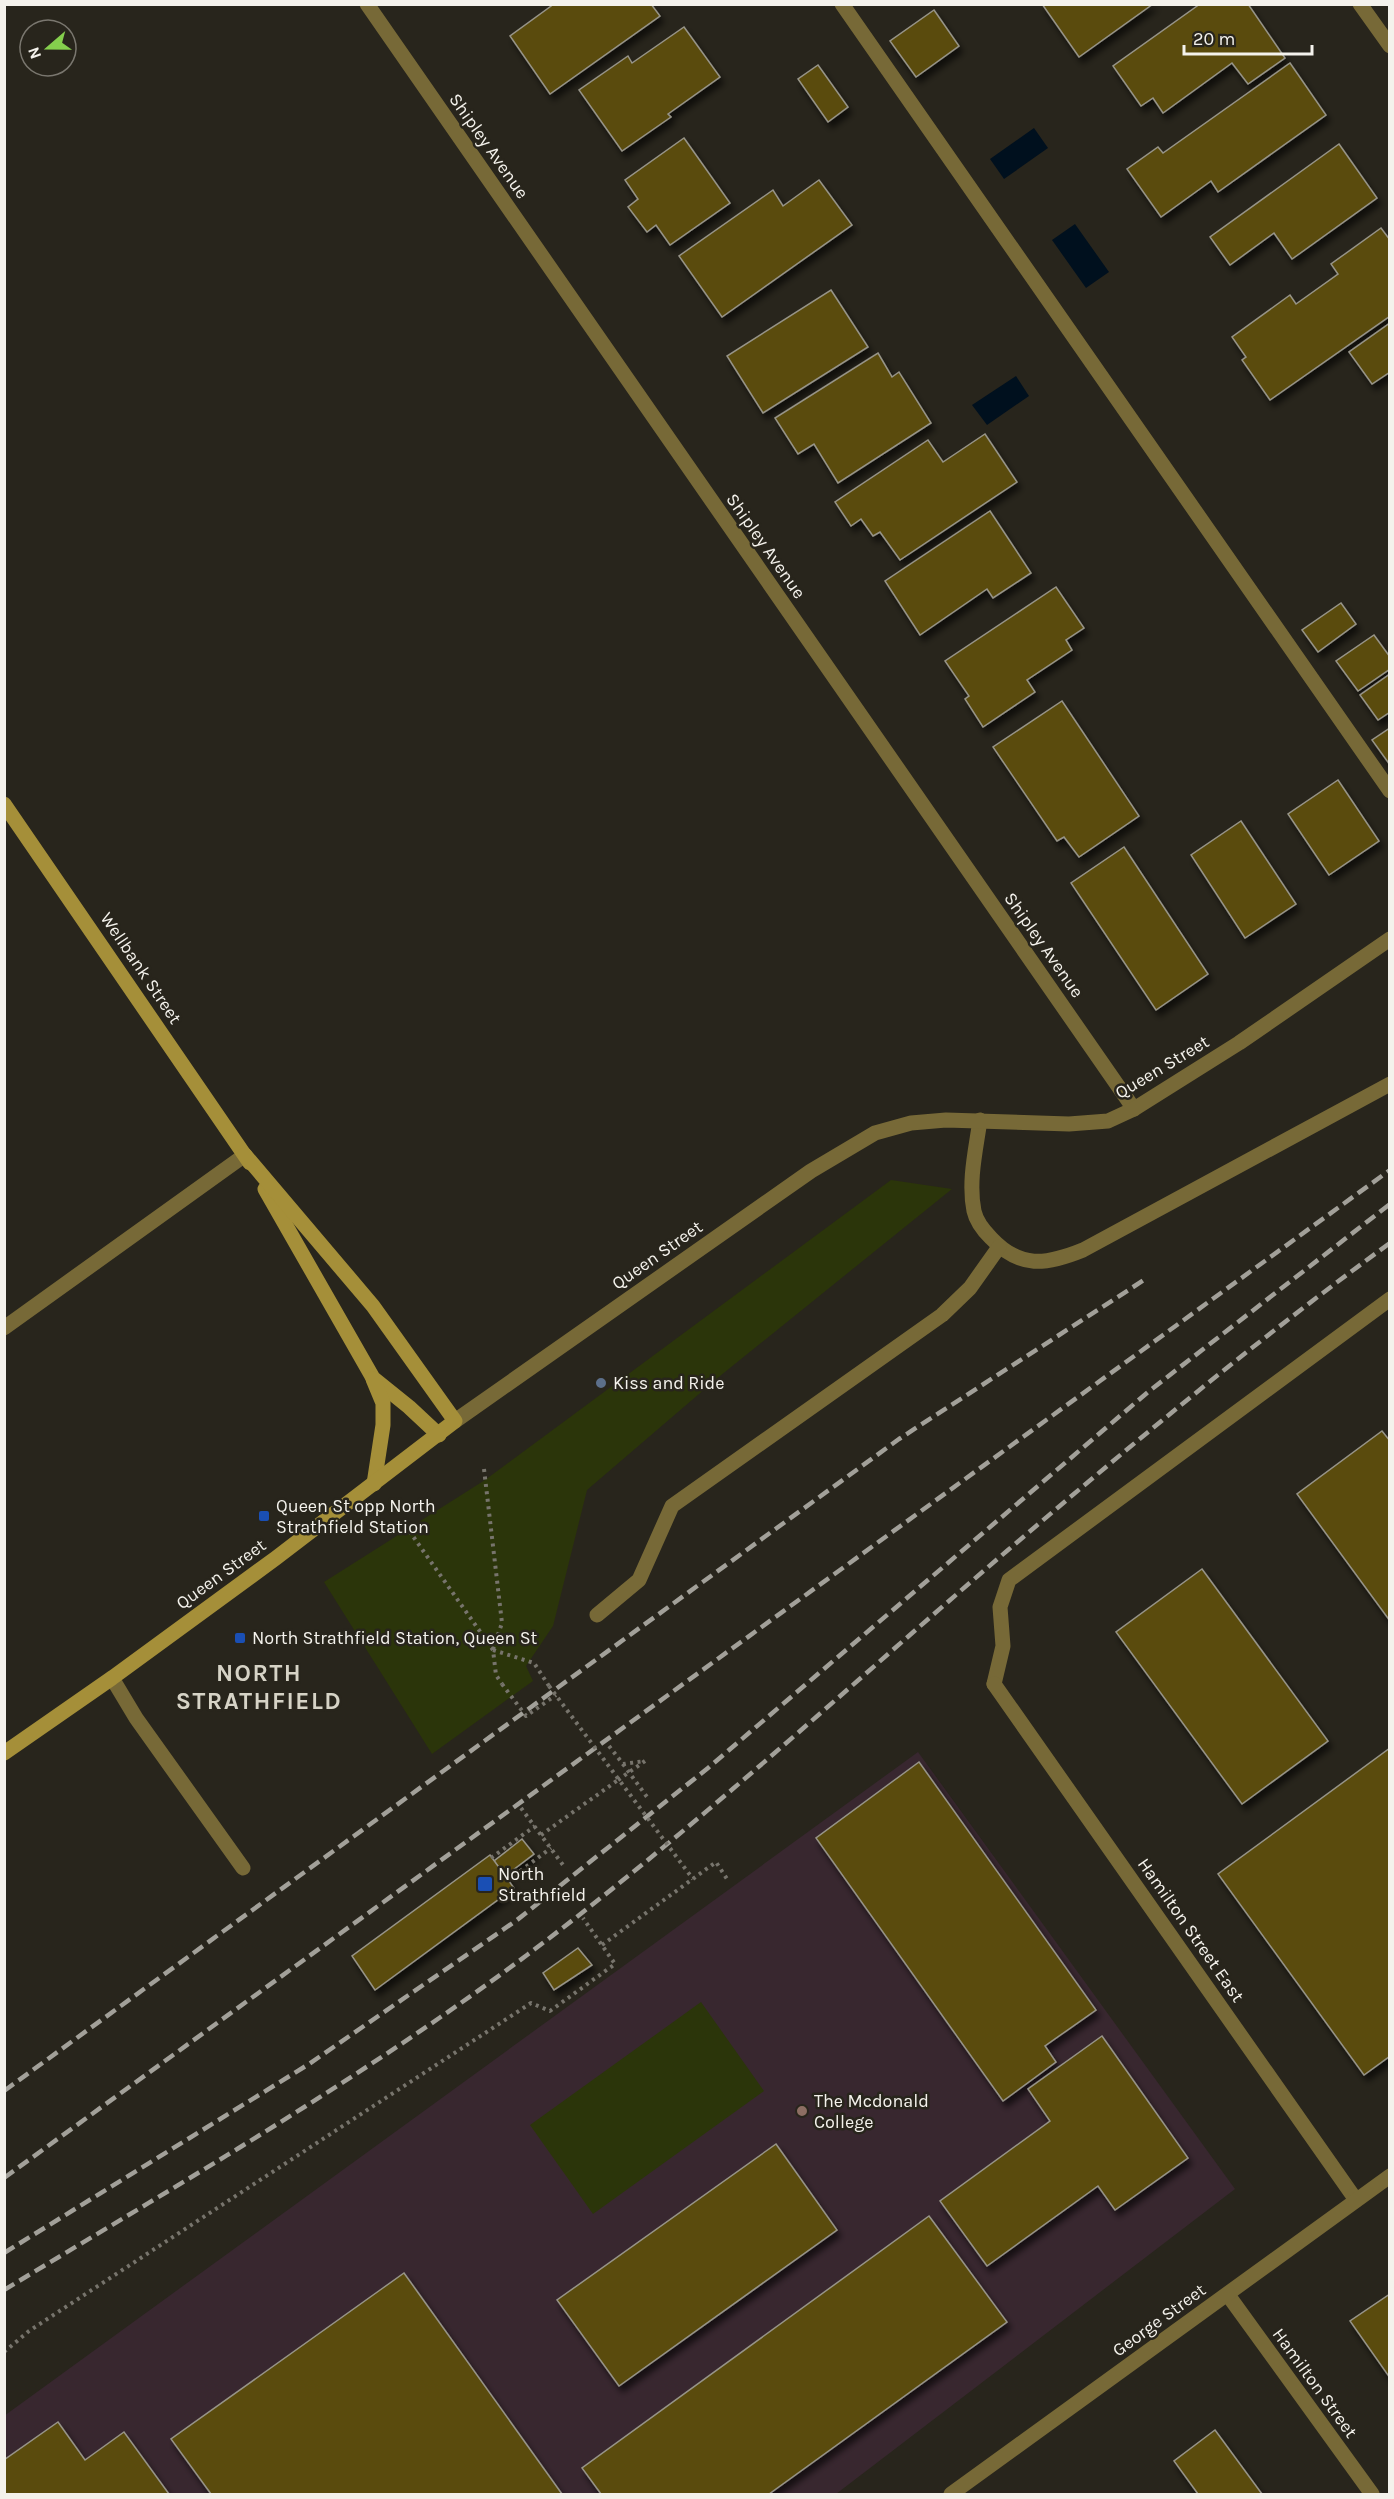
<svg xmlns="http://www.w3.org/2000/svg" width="1394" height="2499" viewBox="0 0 1394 2499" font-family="Karla,sans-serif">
<defs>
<filter id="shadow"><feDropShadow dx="3.5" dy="6" stdDeviation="3" flood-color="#0009"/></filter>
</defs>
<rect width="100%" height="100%" fill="#28251c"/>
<polygon fill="#38272f" points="918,1752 1235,2189 836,2494 5,2494 4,2416"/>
<g fill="#2b350a">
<polygon points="891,1180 952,1189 720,1376 587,1490 553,1626 526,1666 533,1681 432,1754 324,1582 485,1480"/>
<polygon points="701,2002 764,2091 593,2214 530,2125"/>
</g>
<g fill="#00101e">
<polygon points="1034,128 1048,148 1004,179 990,159"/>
<polygon points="1075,224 1109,272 1086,288 1052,240"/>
<polygon points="1016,376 1029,396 987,425 972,405"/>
</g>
<g fill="#5a4b0c" stroke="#979488" stroke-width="1.5" filter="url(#shadow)">
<polygon points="554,4 651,4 660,16 550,94 510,36"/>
<polygon points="1042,4 1153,4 1079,57"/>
<polygon points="1200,4 1248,4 1285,58 1248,84 1232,63 1163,113 1153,98 1141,106 1113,66"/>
<polygon points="934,10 959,46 916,77 890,41"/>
<polygon points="684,27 720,77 668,114 671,117 622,151 579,90 628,56 632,63"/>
<polygon points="1290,63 1326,115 1218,192 1211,181 1161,217 1127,169 1158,147 1163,153"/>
<polygon points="818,65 848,107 828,122 798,79"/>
<polygon points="684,138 730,203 670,245 656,225 647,232 628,207 638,199 625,180"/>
<polygon points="1339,144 1377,198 1292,259 1274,233 1230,265 1210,237"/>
<polygon points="819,180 852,225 722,317 679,256 773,190 783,206"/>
<polygon points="1381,228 1390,240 1390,316 1270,400 1242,360 1246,357 1232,337 1290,295 1296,304 1338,274 1331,264"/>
<polygon points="831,290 868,347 763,413 727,356"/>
<polygon points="1390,323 1390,372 1372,384 1349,352"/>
<polygon points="878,353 892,377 899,372 931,423 838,483 814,444 798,454 775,418"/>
<polygon points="985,434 1017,482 900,560 880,532 873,536 861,519 851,526 835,502 928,440 943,462"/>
<polygon points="990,511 1031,573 993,598 987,589 920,635 885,581"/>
<polygon points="1056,587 1084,628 1066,640 1072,650 1027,680 1035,692 983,727 965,699 969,696 945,661"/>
<polygon points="1341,603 1356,624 1318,652 1302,630"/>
<polygon points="1374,635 1390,657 1390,669 1358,691 1336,661"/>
<polygon points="1390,674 1390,712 1378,720 1360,695"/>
<polygon points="1062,701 1139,816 1079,857 1064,837 1057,841 993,747"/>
<polygon points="1390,728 1390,765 1372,740"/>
<polygon points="1338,780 1379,841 1329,875 1288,814"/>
<polygon points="1241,821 1296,904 1245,938 1191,855"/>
<polygon points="1124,847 1208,974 1156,1010 1071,883"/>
<polygon points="1382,1431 1390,1441 1390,1621 1297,1494"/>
<polygon points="1202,1569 1328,1741 1242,1804 1116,1632"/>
<polygon points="1390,1748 1390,2056 1364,2075 1218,1874"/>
<polygon points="919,1762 1096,2010 1045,2046 1056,2062 1003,2101 816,1838"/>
<polygon points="522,1839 534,1854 505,1876 494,1861"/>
<polygon points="490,1855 514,1888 375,1990 352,1956"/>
<polygon points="578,1948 592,1965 554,1990 543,1973"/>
<polygon points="1102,2036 1188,2158 1115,2210 1098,2186 987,2266 940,2201 1050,2121 1028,2089"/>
<polygon points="776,2144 837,2230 619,2386 557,2300"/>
<polygon points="929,2216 1007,2322 769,2494 601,2494 582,2468"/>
<polygon points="404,2273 562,2494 211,2494 171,2439"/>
<polygon points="1390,2294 1390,2378 1350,2321"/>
<polygon points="58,2422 85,2460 124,2432 169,2494 4,2494 4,2460"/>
<polygon points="1215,2430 1262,2494 1198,2494 1174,2461"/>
</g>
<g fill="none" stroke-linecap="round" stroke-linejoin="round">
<g stroke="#77746c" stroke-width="4" stroke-dasharray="3 4.5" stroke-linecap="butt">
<polyline points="484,1469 502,1623 493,1649"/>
<polyline points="405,1525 493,1650 496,1675 502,1684"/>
<polyline points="493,1650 534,1663 549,1686"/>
<polyline points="609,1746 623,1764 645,1761"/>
<polyline points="623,1764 647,1797"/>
<polyline points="521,1808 563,1865"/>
<polyline points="541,1835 618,1780"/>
<polyline points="491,1858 535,1826"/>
<polyline points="508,1880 551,1848"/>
<polyline points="602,1945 716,1862 729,1882"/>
<polyline points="4,2352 29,2331 531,2003 550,2011 615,1964 583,1918"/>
</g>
<g stroke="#776937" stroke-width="15">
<polyline points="842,4 1390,791"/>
<path d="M 980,1120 C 976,1149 968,1181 974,1211 C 976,1220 984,1231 991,1238 C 1020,1269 1046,1265 1083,1250 L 1390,1084"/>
<polyline points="4,1328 245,1155"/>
<polyline points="597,1615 639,1580 672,1506 942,1315 970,1288 999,1247"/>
<polyline points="112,1678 136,1718 243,1868"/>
<polyline points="994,1684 1003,1646 1000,1607 1009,1580 1390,1299"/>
</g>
<g stroke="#776937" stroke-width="15">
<polyline points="367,4 1134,1109"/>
<polyline points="1360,4 1390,46"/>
<polyline points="994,1684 1356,2200"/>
<polyline points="1228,2295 1372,2494"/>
<polyline points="951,2494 1390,2176"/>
</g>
<polyline stroke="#776937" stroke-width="15" points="455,1421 811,1171 875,1133 911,1123 946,1120 1069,1124 1108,1121 1134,1109 1239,1043 1390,939"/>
<g stroke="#a58f39" stroke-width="15">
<polyline points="4,804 250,1163"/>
<polyline points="265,1189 373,1378 409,1407 439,1435"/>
<polyline points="373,1379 383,1403 383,1425 374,1484"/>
<polyline points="4,1753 112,1678 276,1558 455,1421 373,1306 245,1155"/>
</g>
<g stroke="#a2a099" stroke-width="4.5" stroke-dasharray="12 6" stroke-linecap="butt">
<polyline points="4,2091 899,1439 1147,1278"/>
<polyline points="4,2178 1390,1170"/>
<polyline points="4,2253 309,2064 517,1920 708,1768 1148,1392 1390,1204"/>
<path d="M 4,2290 C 181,2183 361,2079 527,1955 C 695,1829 849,1686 1008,1550 C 1132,1444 1258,1339 1390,1243"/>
</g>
<g stroke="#77746c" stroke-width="4" stroke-dasharray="3 4.5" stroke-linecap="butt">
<polyline points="502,1684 526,1716 556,1695"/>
<polyline points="549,1686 693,1879"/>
<polyline points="618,1780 645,1761"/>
</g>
</g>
<circle fill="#5c6f8a" stroke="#28251c" stroke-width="2" cx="601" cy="1383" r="6"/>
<g fill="#1a4fb4" stroke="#28251c" stroke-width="2">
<rect x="258" y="1510" width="12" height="12" rx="3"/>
<rect x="234" y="1632" width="12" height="12" rx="3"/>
<rect x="477" y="1876" width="16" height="16" rx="3"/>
</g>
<circle fill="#8d6e63" stroke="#28251c" stroke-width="2" cx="802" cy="2111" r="6"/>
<g text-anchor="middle" stroke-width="5" stroke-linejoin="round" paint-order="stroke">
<g font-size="18" fill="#f4f2ec" stroke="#28251c">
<text transform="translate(489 146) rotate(55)" y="6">Shipley Avenue</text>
<text transform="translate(766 546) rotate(55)" y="6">Shipley Avenue</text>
<text transform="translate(1044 945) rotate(55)" y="6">Shipley Avenue</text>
<text transform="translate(141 968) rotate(56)" y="6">Wellbank Street</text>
<text transform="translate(1162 1067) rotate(-31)" y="6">Queen Street</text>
<text transform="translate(657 1255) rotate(-35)" y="6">Queen Street</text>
<text transform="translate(221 1574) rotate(-36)" y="6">Queen Street</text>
<text transform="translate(1191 1930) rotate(55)" y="6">Hamilton Street East</text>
<text transform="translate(1159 2320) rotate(-36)" y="6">George Street</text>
<text transform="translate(1315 2383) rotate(54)" y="6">Hamilton Street</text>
</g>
<g font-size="18" fill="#f4f2ec" stroke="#28251c" text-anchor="start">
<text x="613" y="1389">Kiss and Ride</text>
<text x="276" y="1512">Queen St opp North<tspan x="276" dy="21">Strathfield Station</tspan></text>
<text x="252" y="1644">North Strathfield Station, Queen St</text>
<text x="498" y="1880">North<tspan x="498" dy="21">Strathfield</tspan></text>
<text x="814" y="2107">The Mcdonald<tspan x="814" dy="21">College</tspan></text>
</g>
<g font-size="24" font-weight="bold" letter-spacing="1.5" fill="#d6d3c6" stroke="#28251c">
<text x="259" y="1681">NORTH<tspan x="259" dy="28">STRATHFIELD</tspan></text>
</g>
</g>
<rect width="1394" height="2499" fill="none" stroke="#f4f2ec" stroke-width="12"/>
<g transform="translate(48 48) rotate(250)"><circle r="28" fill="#28251c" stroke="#7a776f" stroke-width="1.5"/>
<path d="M0-4.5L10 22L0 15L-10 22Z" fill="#85cf4d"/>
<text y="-9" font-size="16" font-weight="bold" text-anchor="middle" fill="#f4f2ec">N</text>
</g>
<path d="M1184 45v9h128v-9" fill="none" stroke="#f4f2ec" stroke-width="3"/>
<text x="1193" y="45" font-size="18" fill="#f4f2ec" stroke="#28251c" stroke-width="4.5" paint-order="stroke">20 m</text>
</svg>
